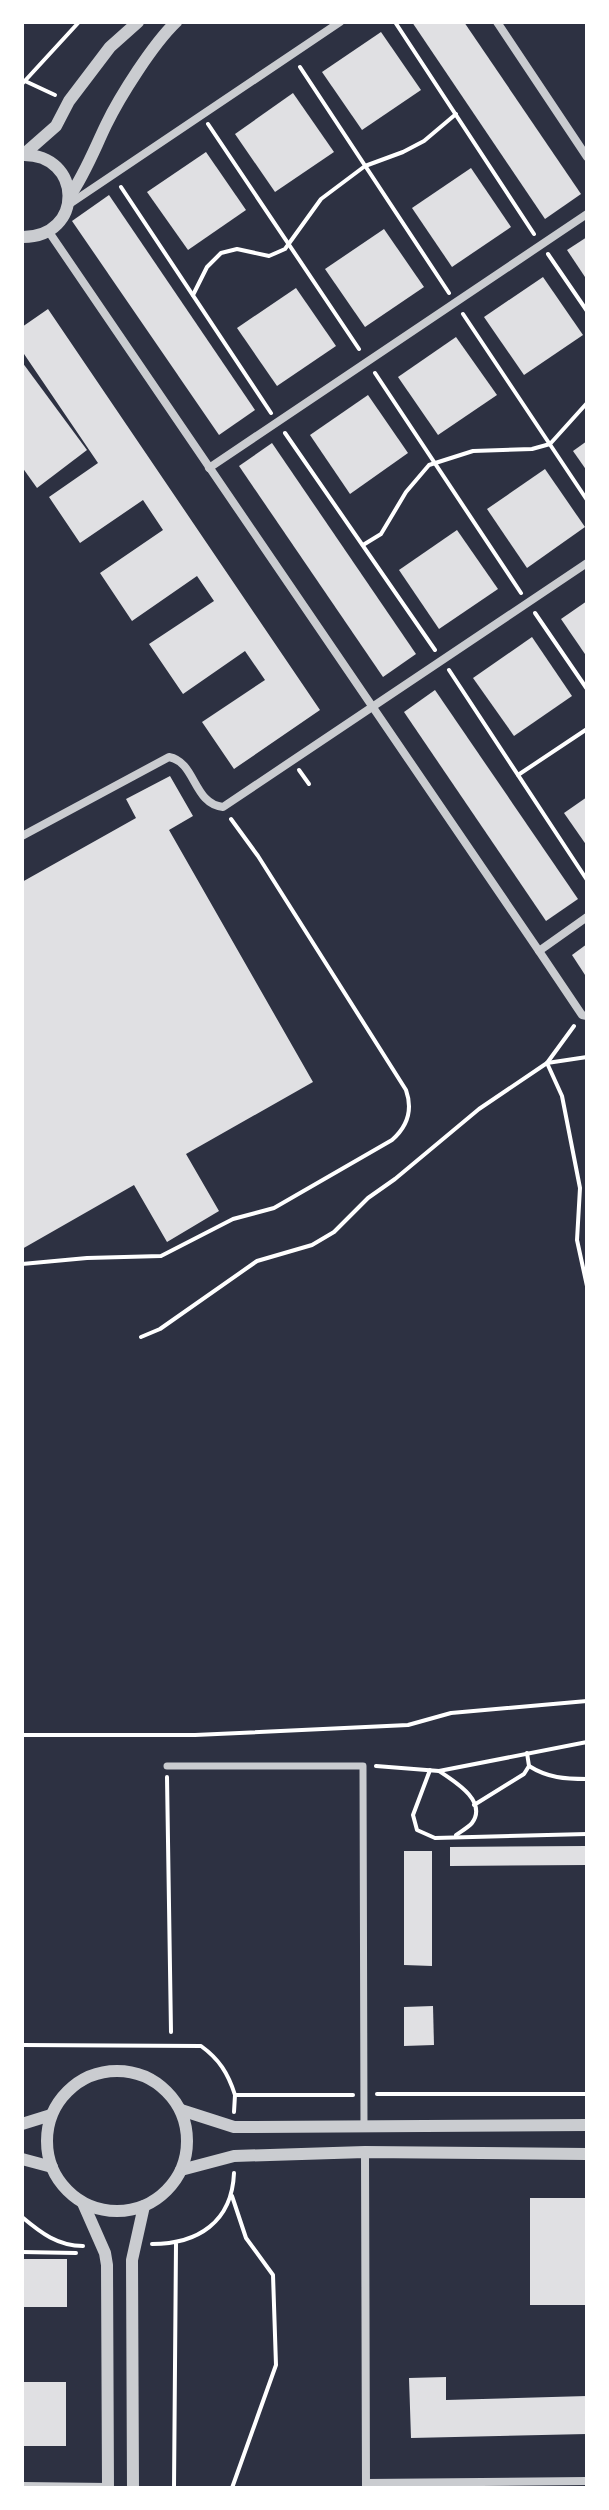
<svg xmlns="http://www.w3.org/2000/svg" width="609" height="2510" viewBox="0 0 609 2510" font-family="'PT Sans Narrow',sans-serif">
<rect width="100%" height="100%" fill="#2d3142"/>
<g fill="#e0e0e3">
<polygon points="412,22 464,22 581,194 545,219"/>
<polygon points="381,32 421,90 362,130 322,72"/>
<polygon points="293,93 334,152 275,192 235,134"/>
<polygon points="206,152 246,210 188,250 147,192"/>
<polygon points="471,168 511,227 452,267 412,208"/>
<polygon points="109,195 255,410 219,435 72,221"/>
<polygon points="384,229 424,287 365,327 325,269"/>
<polygon points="587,237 587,280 567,250"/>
<polygon points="543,277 583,335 524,375 484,317"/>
<polygon points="296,288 336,346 277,386 237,328"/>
<polygon points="48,309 320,710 234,769 202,722 265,680 245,651 183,694 149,644 214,601 197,576 132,621 100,573 163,530 143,500 80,543 49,497 98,463 22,351 22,327"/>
<polygon points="456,337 497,395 438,435 398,377"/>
<polygon points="22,362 87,450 37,488 22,467"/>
<polygon points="368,395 408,453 350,494 310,435"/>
<polygon points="587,441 587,471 573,451"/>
<polygon points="272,443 416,654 383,677 239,466"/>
<polygon points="545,469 585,527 527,568 487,509"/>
<polygon points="457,530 498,589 439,629 399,570"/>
<polygon points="587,601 587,657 561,619"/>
<polygon points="532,637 572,696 514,736 473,678"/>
<polygon points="435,690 578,899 546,921 404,712"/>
<polygon points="170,776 193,816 169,830 313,1082 186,1154 219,1211 167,1242 134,1185 22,1249 22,882 136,818 126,799"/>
<polygon points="587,797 587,846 564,813"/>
<polygon points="587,944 587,978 572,955"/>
<polygon points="587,1846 587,1865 450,1866 450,1847"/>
<polygon points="404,1851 432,1851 432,1966 404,1965"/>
<polygon points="433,2006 434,2045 404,2046 404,2007"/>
<rect x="530" y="2198" width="57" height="107"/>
<rect x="22" y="2259" width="45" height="48"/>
<polygon points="446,2377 446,2400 587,2396 587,2434 411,2438 409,2378"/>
<rect x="22" y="2382" width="44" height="64"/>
</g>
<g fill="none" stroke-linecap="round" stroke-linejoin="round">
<g stroke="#fff" stroke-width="4">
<polyline points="395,22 534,234"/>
<polyline points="300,67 449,293"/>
<polyline points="25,81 55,95"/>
<polyline points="22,84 79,22"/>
<polyline points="208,124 359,349"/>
<polyline points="121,187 271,413"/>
<polyline points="548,254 587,311"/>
<polyline points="193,295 207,267 221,253 237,249 269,256 285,249 321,199 365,166 403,152 424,141 456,114"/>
<polyline points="463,314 587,500"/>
<polyline points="375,373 521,593"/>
<polyline points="285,433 435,650"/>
<polyline points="363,545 381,534 406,492 429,465 473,451 532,449 550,444 587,403"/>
<polyline points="535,613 587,689"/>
<polyline points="449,670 587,880"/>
<polyline points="299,770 309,784"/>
<polyline points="518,775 587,729"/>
<polyline points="587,1057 547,1063 562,1096 580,1188 577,1240 587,1286"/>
<path d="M 22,1264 L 87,1258 L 161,1256 L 233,1219 L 274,1208 L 392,1140 C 408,1126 413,1110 406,1090 L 258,856 L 231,819"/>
<polyline points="141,1337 160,1329 257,1261 312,1245 334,1232 368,1198 395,1179 479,1109 547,1063 574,1026"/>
<polyline points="22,1735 195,1735 408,1725 451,1713 587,1701"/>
<polyline points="376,1766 439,1771 587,1742"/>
<path d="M 529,1766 C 548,1778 565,1779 587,1779"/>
<polyline points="430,1770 413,1815 417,1830 435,1838 587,1834"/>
<path d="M 439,1771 C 454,1781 488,1801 472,1823 C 469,1827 460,1832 456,1835"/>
<polyline points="167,1777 171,2032"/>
<polyline points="474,1805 524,1774 529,1766 527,1753"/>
<path d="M 22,2045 L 201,2046 C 219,2059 228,2073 235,2095 L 353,2095"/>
<polyline points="377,2094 587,2094"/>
<polyline points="234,2112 235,2095"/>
<polyline points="232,2196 246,2238 273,2275 276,2365 232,2488"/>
<path d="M 22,2217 C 41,2233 58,2246 83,2246"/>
<path d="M 152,2244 C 198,2244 232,2222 234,2173"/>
<polyline points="22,2252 76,2253"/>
<polyline points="174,2488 176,2244"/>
</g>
<polyline stroke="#caccd0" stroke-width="7" points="167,1766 363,1766 364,2126"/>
<g stroke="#caccd0" stroke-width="8">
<polyline points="497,22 587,157"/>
<polyline points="68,205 340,22"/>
<polyline points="49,232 539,951 582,1015 587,1016"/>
<polyline points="209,468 587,214"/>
<path d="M 22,836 L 169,757 C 196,762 193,804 223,807 L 587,563"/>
<polyline points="539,951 587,917"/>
<polyline points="365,2152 366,2488"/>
<polyline points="366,2483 587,2481"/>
<polyline points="22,2486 108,2487"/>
</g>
<g stroke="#caccd0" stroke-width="12">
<path d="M 22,155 C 83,153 85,238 22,237"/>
<polyline points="23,155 56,126 69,101 110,47 138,22"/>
<path d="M 69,197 C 85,174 94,150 106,125 C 120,96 153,44 176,22"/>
<circle cx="117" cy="2141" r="70"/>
<polyline points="181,2110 234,2127 587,2125"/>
<polyline points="22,2124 51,2115"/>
<polyline points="22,2159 52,2167"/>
<polyline points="181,2170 234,2156 365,2152 587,2154"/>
<polyline points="83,2203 105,2253 107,2265 108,2488"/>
<polyline points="133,2488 132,2260 144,2206"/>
</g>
</g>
<rect width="609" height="2510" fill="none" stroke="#ffffff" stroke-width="48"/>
</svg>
